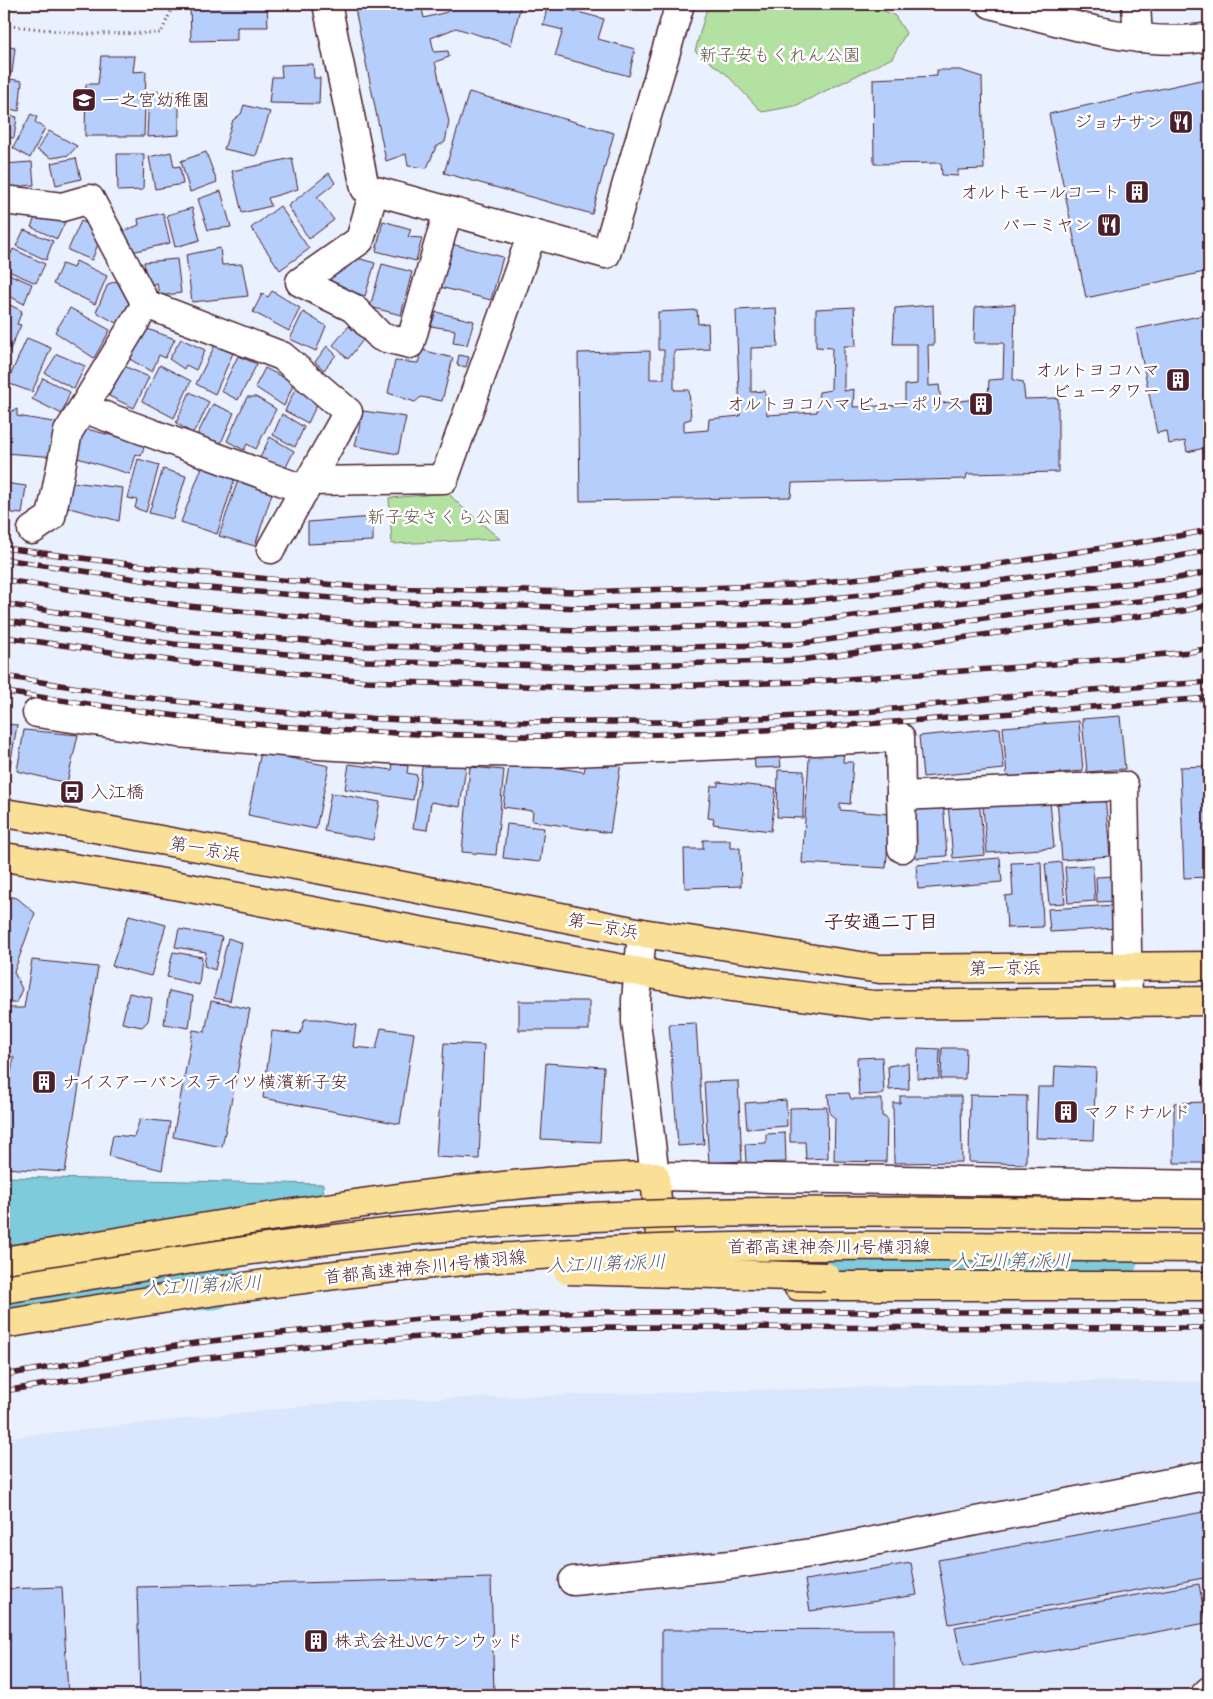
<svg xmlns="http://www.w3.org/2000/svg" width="1213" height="1699" viewBox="0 0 1213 1699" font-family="'Indie Flower','Klee One',sans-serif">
<rect width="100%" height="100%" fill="#e9f0fe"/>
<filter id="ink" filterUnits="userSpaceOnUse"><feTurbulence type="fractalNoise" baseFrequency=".02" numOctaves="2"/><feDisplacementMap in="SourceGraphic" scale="10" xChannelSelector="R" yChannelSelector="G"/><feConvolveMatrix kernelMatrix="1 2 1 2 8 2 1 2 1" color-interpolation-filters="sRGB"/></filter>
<g filter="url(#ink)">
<polygon fill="#dae6fd" points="1089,1381 1209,1382 1209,1695 4,1695 4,1438 351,1401"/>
<g fill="#b2e1a1" stroke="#7e8066">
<polygon points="708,4 870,4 895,16 906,33 892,58 795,106 762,112 726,74 695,51"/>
<polygon points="448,493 461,506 500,539 392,544 389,498"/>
</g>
<polygon fill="#7dcbdb" stroke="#698695" points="4,1177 323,1184 324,1197 4,1251"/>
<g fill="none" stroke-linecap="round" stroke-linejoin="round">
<g stroke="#7dcbdb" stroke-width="51">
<polyline points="669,1261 1112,1260"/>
<polyline points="4,1296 213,1284"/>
</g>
</g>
<g fill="#b6cefc" stroke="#4a1f2b">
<polygon points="190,4 267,4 268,27 237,27 237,40 191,41"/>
<polygon points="354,4 421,4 424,18 447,12 452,4 521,4 511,45 456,28 431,38 434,52 448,51 449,57 435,62 449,122 445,142 436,147 427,168 408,166 406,154 386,161"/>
<polygon points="548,4 604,19 598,39 635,49 629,76 555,56 563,30 543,25"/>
<polygon points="4,46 15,48 12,73 4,73"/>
<polygon points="101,56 135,56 133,72 146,71 144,136 85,136 86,84 98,84"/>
<polygon points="313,64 314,78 320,78 319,104 269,103 272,77 282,77 281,65"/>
<polygon points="937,70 960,70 982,77 984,169 958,170 958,176 942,175 941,163 874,164 873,79 937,76"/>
<polygon points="4,78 22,81 19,111 4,108"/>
<polygon points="1209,78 1209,271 1086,298 1049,114"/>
<polygon points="149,91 179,92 179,135 147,137"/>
<polygon points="469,92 614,133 592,214 444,173"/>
<polygon points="244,105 270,112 256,156 224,149 233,120 241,114"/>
<polygon points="4,114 17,117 14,138 4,137"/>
<polygon points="31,114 37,117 35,122 45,128 30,158 13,148"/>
<polygon points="49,131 77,146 69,155 52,158 37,150"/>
<polygon points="4,146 9,147 9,158 4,158"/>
<polygon points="171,152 174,167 180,166 183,184 155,189 149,157"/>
<polygon points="206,152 217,182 190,192 181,161"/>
<polygon points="117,154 144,154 143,190 118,191"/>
<polygon points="76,158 81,179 56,185 51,163"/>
<polygon points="292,158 298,189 268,198 271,206 242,213 232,171"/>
<polygon points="32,162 34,185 4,188 4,164"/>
<polygon points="329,173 335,183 317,197 334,220 309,239 288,206"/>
<polygon points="221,191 231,227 208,230 198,199"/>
<polygon points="280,206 309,249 280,270 251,228"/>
<polygon points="192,208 200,240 175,247 167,215"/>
<polygon points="163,213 170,243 132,252 124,231 139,225 138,219"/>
<polygon points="36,215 68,216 57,239 31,227"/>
<polygon points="81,221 91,225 99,241 92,260 68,250"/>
<polygon points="383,221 411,229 408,237 422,238 416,261 376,251"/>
<polygon points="24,230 53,241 46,260 16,246"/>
<polygon points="451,244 503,257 491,300 440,287"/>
<polygon points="220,248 222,265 242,264 248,296 192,302 186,255"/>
<polygon points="13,249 45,264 36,283 4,269"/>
<polygon points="350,256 375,263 365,296 328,284 333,267 345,270"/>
<polygon points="177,259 181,293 159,296 157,283 146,286 144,262"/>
<polygon points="76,261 107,276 95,304 53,284 62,264 73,268"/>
<polygon points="382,264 412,272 401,315 370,307"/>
<polygon points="4,272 32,284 24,304 4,293"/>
<polygon points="117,281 129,303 118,324 96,312 108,284"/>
<polygon points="272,291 300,308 289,331 253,312 262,294 268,297"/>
<polygon points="4,302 22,311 17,324 21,325 8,354 4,352"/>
<polygon points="1015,304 1013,380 1023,382 1025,399 1058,398 1058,472 967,474 966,479 792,483 791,497 580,501 578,353 650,351 650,379 664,379 664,350 658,350 658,312 697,310 698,324 708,323 709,349 674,351 674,390 689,390 691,419 684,421 684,432 708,430 709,419 740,416 736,310 776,308 778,347 751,348 751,392 765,391 767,415 817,412 819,392 831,390 832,348 816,347 816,309 854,307 856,346 844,346 844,391 854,389 853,407 905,405 905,385 917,384 917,344 893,344 895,308 933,305 934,345 928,345 929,386 939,385 941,403 988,398 989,380 1003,379 1004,343 974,343 975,307"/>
<polygon points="70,308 110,330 94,358 55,332"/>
<polygon points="303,312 326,326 316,351 290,339"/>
<polygon points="436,312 474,321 467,345 453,343 455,330 431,326"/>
<polygon points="1209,314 1209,447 1187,452 1185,441 1169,444 1167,431 1157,433 1136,329"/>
<polygon points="349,326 363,340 348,359 333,345"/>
<polygon points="142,327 175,339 165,358 159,355 152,372 126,357"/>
<polygon points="27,338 51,348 32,392 7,383"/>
<polygon points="181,339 205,350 196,370 186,365 184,369 169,359"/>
<polygon points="215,345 233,353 215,394 196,384"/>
<polygon points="327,346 336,355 324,370 315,362"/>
<polygon points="422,350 453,358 442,401 421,397 415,402 388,393 395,361 418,363"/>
<polygon points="57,354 85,366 74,389 45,373"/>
<polygon points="459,355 469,357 466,367 457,365"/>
<polygon points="238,356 257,364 238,400 221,391"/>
<polygon points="160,365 191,381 174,418 142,401"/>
<polygon points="124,366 149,377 134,408 109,396"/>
<polygon points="265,368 294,383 284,406 255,387"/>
<polygon points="43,378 70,392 62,414 32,399"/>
<polygon points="295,389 318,402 308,423 285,411"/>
<polygon points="190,392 209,402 199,424 192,433 176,423"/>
<polygon points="247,397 256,397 276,409 256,449 247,444 244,450 227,441"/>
<polygon points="213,404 234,413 220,445 197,435"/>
<polygon points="17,409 17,416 59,423 56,457 4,453 9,412"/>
<polygon points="363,411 406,417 398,454 355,446"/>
<polygon points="282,414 304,427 295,447 273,435"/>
<polygon points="79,427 145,444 141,456 136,454 130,474 71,456"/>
<polygon points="270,437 294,451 284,471 259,460"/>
<polygon points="138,459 159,465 146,512 135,508 137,500 128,498"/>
<polygon points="202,467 235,478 217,534 181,522"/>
<polygon points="163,469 186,476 173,519 149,513"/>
<polygon points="238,480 273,490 255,546 219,536"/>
<polygon points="63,481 123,488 119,521 58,505"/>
<polygon points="4,483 26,486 22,514 4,512"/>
<polygon points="373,517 373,541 308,544 308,522"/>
<polygon points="1120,716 1125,769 1087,772 1082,719"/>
<polygon points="1079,721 1083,771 1007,777 1003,727"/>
<polygon points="4,724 17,725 10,766 4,765"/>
<polygon points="1000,728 1004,769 923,777 919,736"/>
<polygon points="24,730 78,735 67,783 17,771"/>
<polygon points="810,745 844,748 843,762 853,762 850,804 840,803 840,810 890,814 886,868 802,863"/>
<polygon points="779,748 781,767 755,768 754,750"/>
<polygon points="261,752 329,766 316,829 248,815"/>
<polygon points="510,760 584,772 586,763 609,767 610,761 621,763 610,833 532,821 533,811 503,807"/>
<polygon points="423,761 466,767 460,807 431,802 427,830 413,828"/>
<polygon points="393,763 408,766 407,773 417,775 413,800 345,789 349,764 392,770"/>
<polygon points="1209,766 1209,877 1184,878 1180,767"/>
<polygon points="470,767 504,770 496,855 462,852"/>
<polygon points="778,770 804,771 803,818 777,817"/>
<polygon points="718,782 776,788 771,831 713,824 714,819 708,818 711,786 718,786"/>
<polygon points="331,793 380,802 373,840 324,831"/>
<polygon points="1105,795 1110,856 1062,860 1057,798"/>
<polygon points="943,800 947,856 916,858 911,803"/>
<polygon points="979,801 985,855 953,858 948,804"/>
<polygon points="1050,801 1054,848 987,853 983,806"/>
<polygon points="507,824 544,828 540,862 503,858"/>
<polygon points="703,840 730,840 730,848 740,848 741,886 685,888 684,849 703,849"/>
<polygon points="1000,858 1002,882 918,889 916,865"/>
<polygon points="1041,862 1043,927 1007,928 1005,896 1013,895 1011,863"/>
<polygon points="1061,862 1065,903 1049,904 1045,864"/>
<polygon points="1093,865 1095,901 1068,903 1065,867"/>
<polygon points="1115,876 1117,901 1097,902 1096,877"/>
<polygon points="4,895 17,898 35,913 14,972 22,989 16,1003 4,1003"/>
<polygon points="1117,905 1118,928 1050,932 1048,909"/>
<polygon points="129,915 166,925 151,976 112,966"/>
<polygon points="179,929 222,937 215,970 204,966 206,952 175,947"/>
<polygon points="228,938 242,943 230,1001 214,998"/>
<polygon points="173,952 202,957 199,985 167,977"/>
<polygon points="32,960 98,967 65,1172 4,1168 4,1108 14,1057 4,1056 4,1008 24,1008"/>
<polygon points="169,991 193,996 189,1028 164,1024"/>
<polygon points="129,993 152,998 148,1021 142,1027 122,1023"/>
<polygon points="211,1001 250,1009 222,1147 173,1137 193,1030 205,1032"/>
<rect x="519" y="1001" width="70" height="29"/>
<polygon points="305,1019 318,1019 356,1025 353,1047 376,1049 381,1028 414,1033 400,1124 263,1098 272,1031 300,1034"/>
<polygon points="696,1023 704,1144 678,1146 669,1024"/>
<polygon points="444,1043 484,1045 479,1159 436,1157"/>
<polygon points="918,1048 940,1049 939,1079 917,1078"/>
<polygon points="942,1048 966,1048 965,1079 941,1079"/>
<polygon points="882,1057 884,1094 859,1095 857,1058"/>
<polygon points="546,1063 604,1067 600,1142 541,1139"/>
<polygon points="908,1063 909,1089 889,1090 888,1066"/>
<polygon points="1055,1066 1096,1068 1093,1140 1036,1138 1038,1087 1054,1087"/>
<polygon points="738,1081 742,1161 709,1163 704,1082"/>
<polygon points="849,1093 851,1099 882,1099 882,1116 887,1118 886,1162 834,1161 835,1118 830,1114 828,1094"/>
<polygon points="970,1095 1027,1096 1026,1164 969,1162"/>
<polygon points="900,1096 961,1096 962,1162 894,1163 893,1103 900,1103"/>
<polygon points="786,1100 787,1126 747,1129 745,1103"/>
<polygon points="1209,1102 1209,1163 1174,1163 1174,1103"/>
<polygon points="827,1107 828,1158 806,1159 805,1142 790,1142 790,1108"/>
<polygon points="140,1119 170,1122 162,1170 109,1156 113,1135 134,1137"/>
<polygon points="785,1133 786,1162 746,1163 745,1144 766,1143 766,1134"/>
<polygon points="1209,1511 1209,1577 949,1624 938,1560"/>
<polygon points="911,1563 917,1595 810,1611 805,1580"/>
<polygon points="491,1578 494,1695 140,1695 137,1587"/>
<polygon points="1199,1584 1206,1623 963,1667 955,1627"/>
<polygon points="62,1587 68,1695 4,1695 4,1589"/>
<polygon points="894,1629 894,1695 662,1695 662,1630"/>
</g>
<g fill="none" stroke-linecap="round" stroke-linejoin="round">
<defs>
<g id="minor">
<polyline points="327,4 365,188 606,254 680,4"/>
<path d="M 991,4 C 1057,21 1142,49 1209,37"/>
<polyline points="1136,4 1138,38"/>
<polyline points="374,191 360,240 300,282 353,308 381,337 410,344 448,211"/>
<polyline points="4,200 62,207 90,199 146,304 282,356 348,412 271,549"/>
<polyline points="146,304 83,408 305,490"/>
<polyline points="310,481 444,479 532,234"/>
<polyline points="32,530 51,517 68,432 83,408"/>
<polyline points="37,713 178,733 319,745 422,751 552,753 900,737 902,848"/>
<polyline points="901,796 1124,786 1128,1003"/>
<polyline points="642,933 636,1000 636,1022 655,1176 1209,1185"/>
<polyline points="573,1581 730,1565 818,1552 1209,1475"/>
<polyline points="1205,1695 1209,1691"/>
</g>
<g id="highway">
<polyline points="4,813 73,824 317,869 642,933 880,969 1209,966"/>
<polyline points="4,857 136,878 693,982 873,1005 1209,1001"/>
<path d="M 4,1261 C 154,1236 304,1209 455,1191 C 521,1184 588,1177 655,1176 L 660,1236 L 666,1255 L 677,1267"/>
<polyline points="798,1286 1209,1286"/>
</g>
</defs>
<use href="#minor" stroke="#4a1f2b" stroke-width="31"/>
<use href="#highway" stroke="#4a1f2b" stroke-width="31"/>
<polyline stroke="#4a1f2b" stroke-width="3" stroke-dasharray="1 4" stroke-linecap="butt" points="4,25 85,34 161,33 174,4"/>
<use href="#minor" stroke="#fff" stroke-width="28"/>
<use href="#highway" stroke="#f9e096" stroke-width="28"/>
<defs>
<g id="rail">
<polyline points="4,548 182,571 370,588 580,592 795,585 1006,563 1173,537 1209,530"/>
<polyline points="4,559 182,586 370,601 583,608 795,602 1006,580 1175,557 1209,550"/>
<polyline points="4,580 178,605 369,624 581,631 798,623 1014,596 1178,578 1209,572"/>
<polyline points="4,604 177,630 366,646 582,650 798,644 1013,614 1178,597 1209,590"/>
<polyline points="4,621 174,644 366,661 582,667 800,660 1019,630 1184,611 1209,605"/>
<polyline points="4,637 175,661 366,681 585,688 803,682 1020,667 1190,652 1209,648"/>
<polyline points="4,676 122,695 220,706 321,716 424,721 554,722 687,722 856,713 1033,694 1209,682"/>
<path d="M 4,692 C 76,702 148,713 221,721 C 331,732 443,736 554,736 C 773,736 991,714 1209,698"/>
<polyline points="4,1375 188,1344 260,1335 430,1318 596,1312 1209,1312"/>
<polyline points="4,1391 198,1359 346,1343 432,1336 593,1327 1209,1328"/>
</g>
</defs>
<use href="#rail" stroke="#4a1f2b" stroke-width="5.5"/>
<use href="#rail" stroke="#fff" stroke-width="4" stroke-dasharray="11" stroke-linecap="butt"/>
<defs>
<g id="highway-bridge">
<polyline points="568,1270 826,1277"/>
<path d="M 4,1289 C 162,1263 320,1237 480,1224 C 722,1205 966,1213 1209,1214"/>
<path d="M 4,1324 C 164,1298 324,1273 486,1259 C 726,1239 968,1247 1209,1248"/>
</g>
</defs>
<use href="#highway-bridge" stroke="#4a1f2b" stroke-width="31" stroke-linecap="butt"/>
<use href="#highway-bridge" stroke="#f9e096" stroke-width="28"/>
</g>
</g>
<defs>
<symbol id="school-square" viewBox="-11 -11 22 22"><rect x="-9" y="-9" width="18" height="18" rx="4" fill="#4a1f2b" stroke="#fff"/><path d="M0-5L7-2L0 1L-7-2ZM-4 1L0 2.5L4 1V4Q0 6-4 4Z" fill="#fff"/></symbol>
<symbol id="restaurant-square" viewBox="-11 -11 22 22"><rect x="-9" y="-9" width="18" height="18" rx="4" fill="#4a1f2b" stroke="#fff"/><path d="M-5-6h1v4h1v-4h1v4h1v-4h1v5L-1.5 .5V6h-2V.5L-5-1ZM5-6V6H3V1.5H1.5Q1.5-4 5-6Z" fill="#fff"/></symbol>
<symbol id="building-square" viewBox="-11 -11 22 22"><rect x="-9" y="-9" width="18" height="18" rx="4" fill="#4a1f2b" stroke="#fff"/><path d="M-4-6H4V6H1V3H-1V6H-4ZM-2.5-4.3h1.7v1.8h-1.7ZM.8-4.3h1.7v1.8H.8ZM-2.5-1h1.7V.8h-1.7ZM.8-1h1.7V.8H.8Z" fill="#fff"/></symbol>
<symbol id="bus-square" viewBox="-11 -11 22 22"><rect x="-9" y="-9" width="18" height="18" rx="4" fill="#4a1f2b" stroke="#fff"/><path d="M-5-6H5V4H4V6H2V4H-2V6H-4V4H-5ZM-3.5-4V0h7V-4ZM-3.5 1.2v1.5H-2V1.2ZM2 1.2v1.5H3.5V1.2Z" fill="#fff"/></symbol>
</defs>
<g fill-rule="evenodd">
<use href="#school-square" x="70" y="86" width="28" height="28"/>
<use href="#restaurant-square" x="1167" y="108" width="28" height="28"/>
<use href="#building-square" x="1123" y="178" width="28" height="28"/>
<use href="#restaurant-square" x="1095" y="211" width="28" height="28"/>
<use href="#building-square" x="1164" y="366" width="28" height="28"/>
<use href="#building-square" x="967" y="390" width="28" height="28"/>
<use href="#bus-square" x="58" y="778" width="28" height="28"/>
<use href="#building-square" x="30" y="1068" width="28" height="28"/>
<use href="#building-square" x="1052" y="1098" width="28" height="28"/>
<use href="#building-square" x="302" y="1627" width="28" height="28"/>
</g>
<g text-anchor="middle" stroke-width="5" stroke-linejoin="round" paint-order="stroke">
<g font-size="18" fill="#69594e" stroke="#fff">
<text x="780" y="61">新子安もくれん公園</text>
<text x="439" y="523">新子安さくら公園</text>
</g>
<g font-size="18" fill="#4a1f2b" stroke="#fff" text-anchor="start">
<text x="102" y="106">一之宮幼稚園</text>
<text x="1164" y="128" text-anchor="end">ジョナサン</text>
<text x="1120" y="198" text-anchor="end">オルトモールコート</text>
<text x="1092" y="231" text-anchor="end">バーミヤン</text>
<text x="1160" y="376" text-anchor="end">オルトヨコハマ<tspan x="1160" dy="21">ビュータワー</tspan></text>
<text x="964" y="410" text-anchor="end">オルトヨコハマ ビューポリス</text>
<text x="90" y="798">入江橋</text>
<text x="62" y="1088">ナイスアーバンステイツ横濱新子安</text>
<text x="1084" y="1118">マクドナルド</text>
<text x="334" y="1647">株式会社JVCケンウッド</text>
</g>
<g font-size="18" fill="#4a1f2b" stroke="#fff">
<text transform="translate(205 849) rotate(10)" y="6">第一京浜</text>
<text transform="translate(603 926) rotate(11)" y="6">第一京浜</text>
<text transform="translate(1005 968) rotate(-1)" y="6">第一京浜</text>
<text x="829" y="1253">首都高速神奈川1号横羽線</text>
<text transform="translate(425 1267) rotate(-6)" y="6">首都高速神奈川1号横羽線</text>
</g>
<g font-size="19" font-weight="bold" fill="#4a1f2b" stroke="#fff">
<text x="881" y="928">子安通二丁目</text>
</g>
<g font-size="19" font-style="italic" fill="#5c5b69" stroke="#fff">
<text x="1011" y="1267">入江川第1派川</text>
<text transform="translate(606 1263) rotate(-2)" y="7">入江川第1派川</text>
<text transform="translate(202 1285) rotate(-3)" y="7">入江川第1派川</text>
</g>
</g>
<rect width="1213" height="1699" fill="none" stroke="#fff" stroke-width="20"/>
<rect x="10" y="10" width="1193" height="1679" fill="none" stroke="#4a1f2b" stroke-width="2" filter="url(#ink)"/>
</svg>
